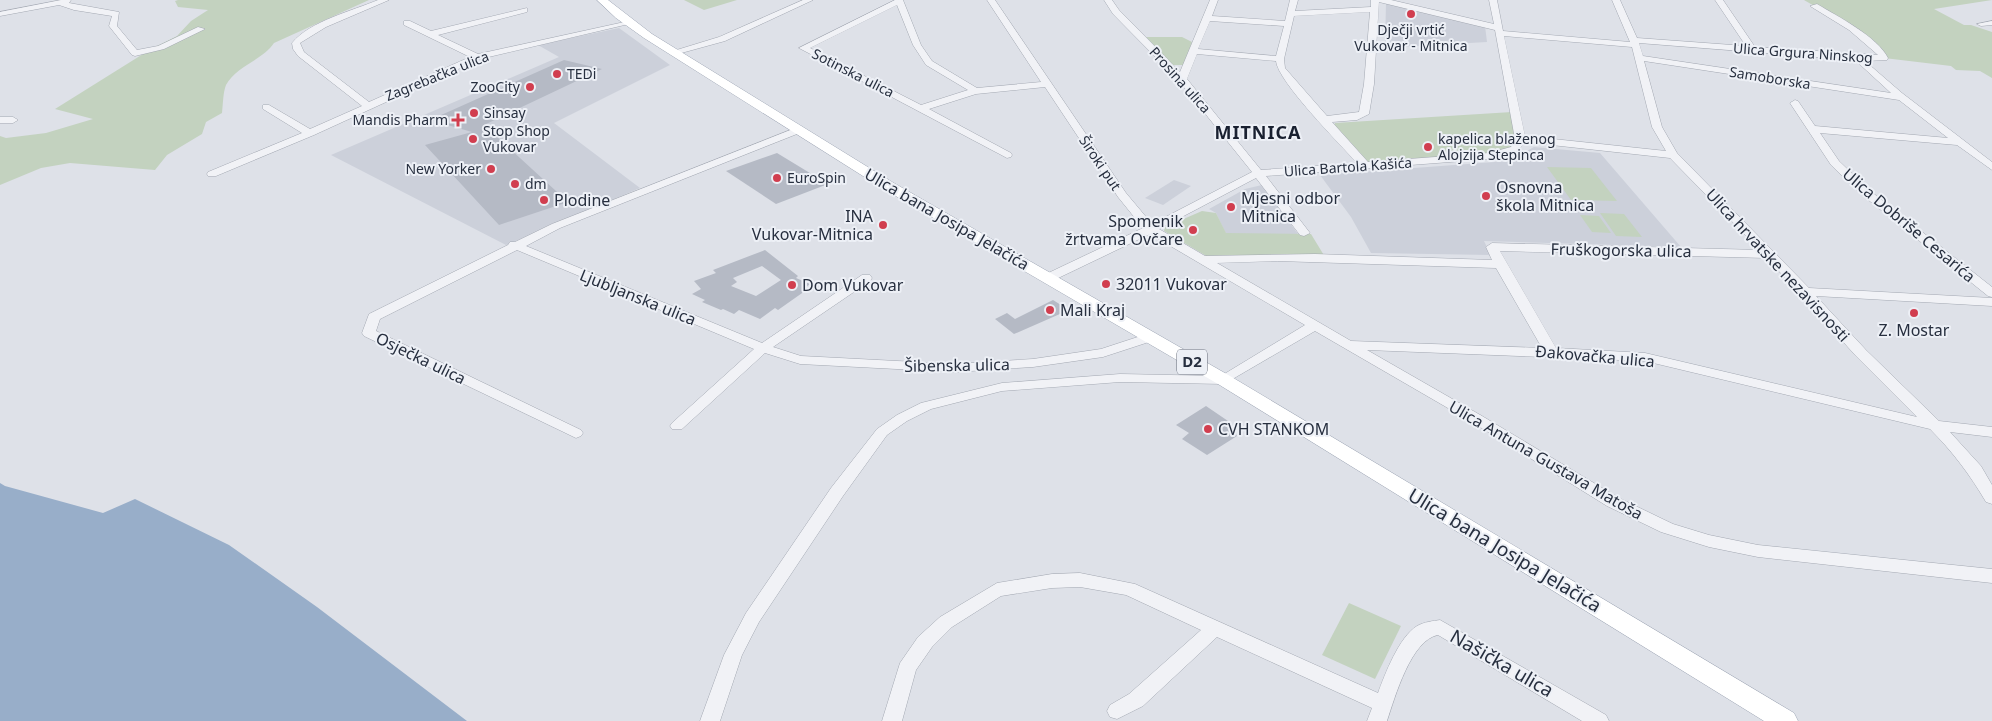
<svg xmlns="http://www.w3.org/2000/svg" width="1992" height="721" viewBox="0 0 1992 721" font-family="'Noto Sans',sans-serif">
<rect width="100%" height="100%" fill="#dee1e8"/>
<g fill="#ccd0da">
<polygon points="1386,3 1485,26 1487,42 1381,48 1385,45"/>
<polygon points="619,28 670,65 554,123 640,188 506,245 331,155 559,57 538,45"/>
<polygon points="1534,147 1600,153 1681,247 1484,241 1491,255 1371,253 1351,217 1320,175 1508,161"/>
<polygon points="1174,180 1191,186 1163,205 1145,198"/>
<polygon points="1262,185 1298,234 1226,234 1216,213 1209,209 1245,189"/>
</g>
<g fill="#c3d2bf">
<path d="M 178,0 L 369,0 L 274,43 C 263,60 236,66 226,85 C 223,92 223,105 222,113 L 206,122 L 202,134 L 167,155 L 155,170 L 70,163 L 41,168 L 0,185 L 0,136 L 6,138 L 46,133 L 93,119 L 55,109 L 151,49 L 177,36 L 191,21 L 208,10 L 178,7 L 175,1 Z"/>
<polygon points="684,0 737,0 704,10"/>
<polygon points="1804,0 1992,0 1934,9 1964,25 1971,25 1992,32 1992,78 1980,71 1956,70 1951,66 1884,58 1852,28"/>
<polygon points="1146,37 1182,37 1192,42 1184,65 1173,65"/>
<polygon points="1512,112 1516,142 1511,148 1498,153 1369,163 1334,125 1335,123"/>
<polygon points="1547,167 1591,168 1617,201 1571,200"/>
<polygon points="1202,211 1216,213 1226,233 1311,234 1325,257 1208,257 1164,231 1165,227"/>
<polygon points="1600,213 1624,214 1642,237 1616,236"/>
<polygon points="1580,215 1599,216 1611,233 1592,232"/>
<polygon points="1349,603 1401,626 1375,679 1322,655"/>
</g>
<polygon fill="#98aec9" points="0,483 5,486 103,513 135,499 229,545 317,607 467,721 0,721"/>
<g fill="#b5bac5" fill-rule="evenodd">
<polygon points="564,60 602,69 484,125 568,202 499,225 425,145 472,132 430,120"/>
<polygon points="777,153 828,184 776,204 726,171"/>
<path d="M 765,250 L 798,276 L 796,278 L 810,284 L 802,290 L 805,291 L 778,310 L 775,308 L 760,319 L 739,310 L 734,314 L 723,309 L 721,310 L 702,302 L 705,300 L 692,294 L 701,289 L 694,281 L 716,273 L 713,270 ZM 762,266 L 781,280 L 756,296 L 731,286 L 737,282 L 733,278 Z"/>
<polygon points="1053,300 1069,310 1014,334 995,319 1007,313 1015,319"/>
<polygon points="1206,406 1228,421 1237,436 1207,455 1182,439 1189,433 1176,425"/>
</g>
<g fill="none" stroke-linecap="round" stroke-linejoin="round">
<defs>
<g id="minor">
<polygon points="61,0 71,0 69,3 119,12 117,26 137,50 158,46 198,27 205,29 164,49 135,56 132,55 109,26 112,16 74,10 59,5 0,16 0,12"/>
<path d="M 378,0 L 389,0 L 326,27 L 300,43 L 304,52 L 369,102 L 470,57 L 404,25 L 404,21 L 410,21 L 431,31 L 527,8 L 527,12 L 438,35 L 478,54 L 629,21 L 633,23 L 480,59 L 314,135 L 216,176 L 208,176 L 207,174 L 208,172 L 302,133 L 263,109 L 263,105 L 269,105 L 310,129 L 362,106 L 298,56 L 293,49 L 292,43 C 310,21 352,11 378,0 Z"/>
<polygon points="803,0 813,0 725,41 674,55 670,52 719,37"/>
<path d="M 895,0 L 903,0 L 921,45 L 932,61 L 977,88 L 1041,82 L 987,0 L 995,0 L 1126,193 L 1152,224 L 1252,172 L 1179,81 L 1113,14 L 1104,0 L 1112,0 L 1119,10 L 1180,72 L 1210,0 L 1218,0 L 1212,16 L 1285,21 L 1290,0 L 1298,0 L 1295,11 L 1371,7 L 1371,0 L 1391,0 L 1494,24 L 1489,0 L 1497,0 L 1503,31 L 1630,42 L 1612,0 L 1620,0 L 1637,38 L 1746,46 L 1715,0 L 1723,0 L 1755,47 L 1878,55 L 1849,30 L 1810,6 L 1817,4 C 1837,16 1878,37 1888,58 L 1887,60 L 1865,61 L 1902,93 L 1992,162 L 1992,170 L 1957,145 L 1820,133 L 1839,161 L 1869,190 L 1992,287 L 1992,297 L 1988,296 L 1861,194 L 1831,165 L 1790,103 L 1795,100 L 1798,101 L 1815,126 L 1948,138 L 1899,100 L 1644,61 L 1662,127 L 1677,153 L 1809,288 L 1992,298 L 1992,306 L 1816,296 L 1866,350 L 1939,421 L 1992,427 L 1992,437 L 1950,432 L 1981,466 L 1992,485 L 1992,504 L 1986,502 C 1970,475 1953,452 1930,429 L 1645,361 L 1367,350 L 1482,416 L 1619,498 L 1673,524 L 1709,535 L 1758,545 L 1992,569 L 1992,583 L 1758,557 L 1709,547 L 1661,532 L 1607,506 L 1472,422 L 1315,331 L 1224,384 L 1120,382 L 1002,391 L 931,409 L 907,421 L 887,435 L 843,496 L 759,622 L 742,655 L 720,721 L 700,721 L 724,655 L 746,613 L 831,488 L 877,429 L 897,415 L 921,403 L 1002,383 L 1120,374 L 1221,376 L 1305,325 L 1150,234 L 1052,281 L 1044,281 L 1042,278 L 1044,275 L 1143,228 L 1118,197 L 1045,87 L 976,94 L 929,109 L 1011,153 L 1012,155 L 1011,157 L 1007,158 L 799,48 ZM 1379,2 L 1495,30 L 1515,139 L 1511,147 L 1489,153 L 1368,162 L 1332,122 L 1357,120 L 1369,114 L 1374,84 ZM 897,5 L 913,45 L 926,65 L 968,90 L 921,105 L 810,48 ZM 1370,12 L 1364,84 L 1359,112 L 1327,116 L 1285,68 L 1284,59 L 1294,16 ZM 1210,21 L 1284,26 L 1276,56 L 1198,49 ZM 1504,36 L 1632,47 L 1652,127 L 1666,151 L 1525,136 ZM 1639,43 L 1855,60 L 1891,93 L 1643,56 ZM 1197,54 L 1276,61 C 1278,82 1340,144 1357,163 L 1261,170 L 1187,79 ZM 1524,142 L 1670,158 L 1760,250 L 1492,243 L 1486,247 L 1492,260 L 1315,254 L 1205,256 L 1159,229 L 1256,178 L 1300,235 L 1304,236 L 1310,233 L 1266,176 L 1489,159 C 1503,156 1518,156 1524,142 ZM 1500,251 L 1767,258 L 1856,356 L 1917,417 L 1645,353 L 1556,348 ZM 1278,261 L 1496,268 L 1542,348 L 1351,341 L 1217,263 Z"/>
<polygon points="1992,21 1992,25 1981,26 1977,24"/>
<polygon points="0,117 13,117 18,120 13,123 0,123"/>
<polygon points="798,127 802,128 802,132 560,228 526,246 762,343 862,275 870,275 872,278 870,281 773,347 801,356 955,364 1033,359 1101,349 1150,333 1157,337 1155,340 1103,357 1033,367 955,372 800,364 765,353 682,429 672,429 670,426 672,423 754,349 517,250 380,319 376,331 581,430 583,433 581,436 576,438 364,336 362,333 369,314 508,245 510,242 515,242 552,224"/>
<path d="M 1080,573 L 1135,584 L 1378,693 C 1385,674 1399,637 1417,626 C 1424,622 1433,621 1440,620 L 1606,715 L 1609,721 L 1582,721 L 1438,635 C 1411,640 1395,697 1387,721 L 1367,721 L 1372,708 L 1217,637 L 1143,706 L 1117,719 L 1110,717 L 1107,711 L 1110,705 L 1129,694 L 1201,630 L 1126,595 L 1080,587 L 1052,588 L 1001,596 L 952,627 L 932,647 L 916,670 L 902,721 L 882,721 L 900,663 L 918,637 L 940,617 L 997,583 L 1052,574 Z"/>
</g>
<polygon id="major" points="597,0 608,0 652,34 892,182 1230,376 1794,713 1798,721 1764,721 1218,384 882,188 644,38 616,18"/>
</defs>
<use href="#minor" stroke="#a3a8b2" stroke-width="1"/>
<use href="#major" stroke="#9da5b4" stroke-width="1"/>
<use href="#minor" fill="#f1f2f6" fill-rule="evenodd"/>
<use href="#major" fill="#fff" fill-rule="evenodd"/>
</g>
<g fill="#d13e4f" stroke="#edf0f6" stroke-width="2">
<circle cx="1411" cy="14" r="5"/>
<circle cx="557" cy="74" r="5"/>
<circle cx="530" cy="87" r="5"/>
<circle cx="474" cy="113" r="5"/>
<path d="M455.5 112.5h5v5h5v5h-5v5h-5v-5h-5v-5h5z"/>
<circle cx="473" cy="139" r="5"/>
<circle cx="1428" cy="147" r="5"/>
<circle cx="491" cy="169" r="5"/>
<circle cx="777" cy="178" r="5"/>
<circle cx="515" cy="184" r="5"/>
<circle cx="1486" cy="196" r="5"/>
<circle cx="544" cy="200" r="5"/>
<circle cx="1231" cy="207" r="5"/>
<circle cx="883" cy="225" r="5"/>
<circle cx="1193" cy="230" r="5"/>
<circle cx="1106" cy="284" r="5"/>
<circle cx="792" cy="285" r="5"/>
<circle cx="1050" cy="310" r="5"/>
<circle cx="1914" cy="313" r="5"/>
<circle cx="1208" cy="429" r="5"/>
</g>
<g text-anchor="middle" stroke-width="4" stroke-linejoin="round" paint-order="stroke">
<g font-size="14" fill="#272f3f" stroke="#edf0f6" text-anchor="start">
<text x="1411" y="35" text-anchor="middle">Dječji vrtić<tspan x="1411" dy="16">Vukovar - Mitnica</tspan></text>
<text x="567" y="79">TEDi</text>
<text x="520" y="92" text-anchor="end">ZooCity</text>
<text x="484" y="118">Sinsay</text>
<text x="448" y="125" text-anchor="end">Mandis Pharm</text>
<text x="483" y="136">Stop Shop<tspan x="483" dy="16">Vukovar</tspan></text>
<text x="1438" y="144">kapelica blaženog<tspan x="1438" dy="16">Alojzija Stepinca</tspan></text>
<text x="481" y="174" text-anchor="end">New Yorker</text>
<text x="787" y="183">EuroSpin</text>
<text x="525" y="189">dm</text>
</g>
<g font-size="14" fill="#272f3f" stroke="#edf0f6">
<text transform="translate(1803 53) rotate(4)" y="5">Ulica Grgura Ninskog</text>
<text transform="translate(853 73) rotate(27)" y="5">Sotinska ulica</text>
<text transform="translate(437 76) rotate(-22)" y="5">Zagrebačka ulica</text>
<text transform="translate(1770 78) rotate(9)" y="5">Samoborska</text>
<text transform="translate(1180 80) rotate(48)" y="5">Prosina ulica</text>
<text transform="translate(1100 163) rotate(56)" y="5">Široki put</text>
<text transform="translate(1348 167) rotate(-4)" y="5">Ulica Bartola Kašića</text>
</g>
<rect fill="#edf0f6" stroke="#626976" stroke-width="1" x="1177" y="349.5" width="30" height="25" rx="4"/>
<g font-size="15" font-weight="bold" fill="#272f3f">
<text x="1192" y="367">D2</text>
</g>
<g font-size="16" fill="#272f3f" stroke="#edf0f6" text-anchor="start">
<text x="1496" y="193">Osnovna<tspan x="1496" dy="18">škola Mitnica</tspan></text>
<text x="1241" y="204">Mjesni odbor<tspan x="1241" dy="18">Mitnica</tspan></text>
<text x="554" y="206">Plodine</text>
<text x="873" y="222" text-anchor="end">INA<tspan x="873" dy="18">Vukovar-Mitnica</tspan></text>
<text x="1183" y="227" text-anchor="end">Spomenik<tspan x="1183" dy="18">žrtvama Ovčare</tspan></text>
<text x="1116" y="290">32011 Vukovar</text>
<text x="802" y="291">Dom Vukovar</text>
<text x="1060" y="316">Mali Kraj</text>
<text x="1914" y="336" text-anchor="middle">Z. Mostar</text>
<text x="1218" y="435">CVH STANKOM</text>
</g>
<g font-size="16" fill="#272f3f" stroke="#edf0f6">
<text transform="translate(947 219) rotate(30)" y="6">Ulica bana Josipa Jelačića</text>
<text transform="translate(1909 225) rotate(40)" y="6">Ulica Dobriše Cesarića</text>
<text transform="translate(1621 250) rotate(1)" y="6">Fruškogorska ulica</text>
<text transform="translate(1778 265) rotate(47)" y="6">Ulica hrvatske nezavisnosti</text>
<text transform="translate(638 297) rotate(22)" y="6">Ljubljanska ulica</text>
<text transform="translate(1595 356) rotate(5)" y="6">Đakovačka ulica</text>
<text transform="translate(421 358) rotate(26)" y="6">Osječka ulica</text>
<text transform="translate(957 365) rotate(-1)" y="6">Šibenska ulica</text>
<text transform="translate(1546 460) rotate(30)" y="6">Ulica Antuna Gustava Matoša</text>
</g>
<g font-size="18" font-weight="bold" letter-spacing="1" fill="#192030" stroke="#edf0f6">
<text x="1258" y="139">MITNICA</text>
</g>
<g font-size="19" fill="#272f3f" stroke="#edf0f6">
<text transform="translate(1505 550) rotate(31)" y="7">Ulica bana Josipa Jelačića</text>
<text transform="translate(1502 663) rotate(30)" y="7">Našička ulica</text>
</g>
</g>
</svg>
